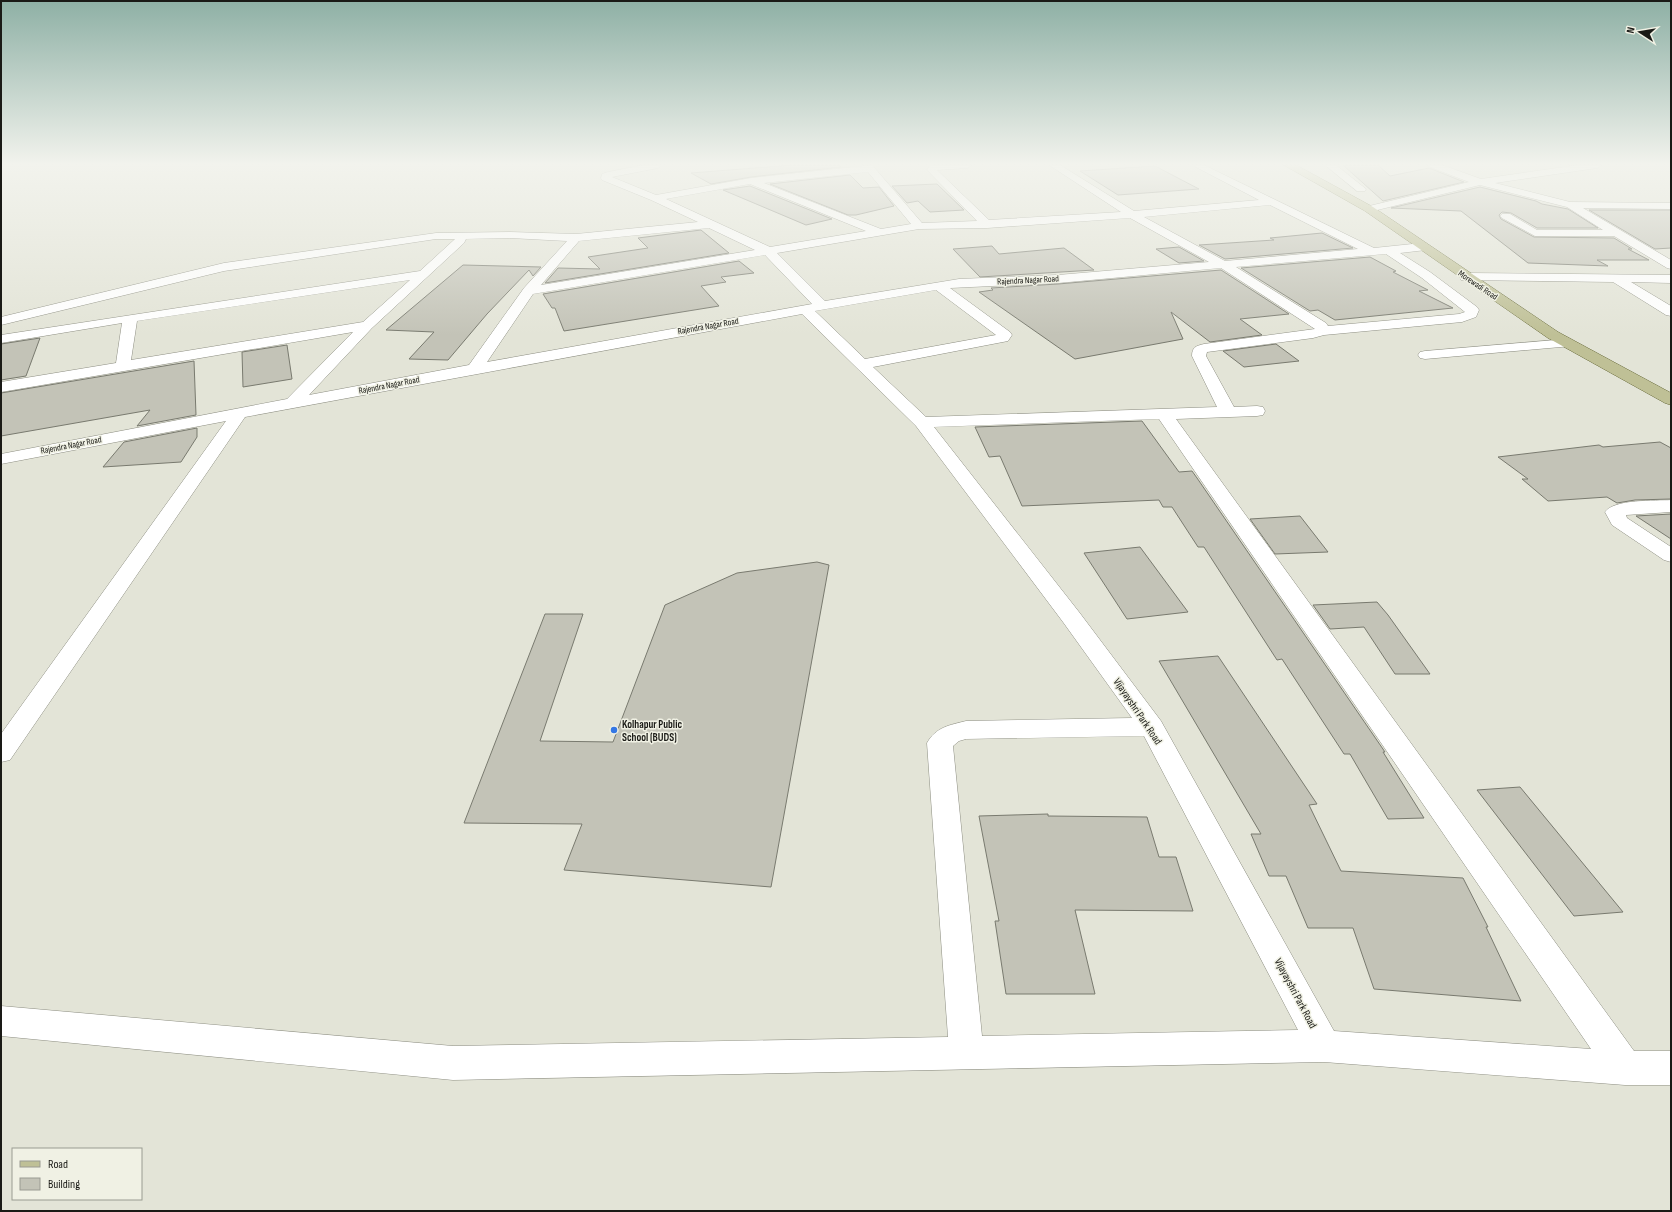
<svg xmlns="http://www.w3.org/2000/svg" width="1672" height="1212" viewBox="0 0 1672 1212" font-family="'Sofia Sans Condensed',sans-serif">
<rect width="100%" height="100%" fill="#e3e4d7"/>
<g fill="#c3c3b7" stroke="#797a6f">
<polygon points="793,165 839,165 841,167 751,177 711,184 691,173"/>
<polygon points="1343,165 1378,165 1390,176 1429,168 1464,182 1383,201"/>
<polygon points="1155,166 1199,189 1118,195 1080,171"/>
<polygon points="850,175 863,188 879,187 894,206 856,215 848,215 770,184"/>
<polygon points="937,184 964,210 930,212 918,201 907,203 892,186"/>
<polygon points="750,186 832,219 806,225 723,190"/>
<polygon points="1480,187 1536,201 1542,204 1568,209 1598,228 1537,228 1511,213 1502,212 1499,215 1501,219 1534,237 1614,238 1632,249 1628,249 1649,260 1597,260 1608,266 1528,263 1461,211 1391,208"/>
<polygon points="1589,210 1671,210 1671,248 1655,249"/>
<polygon points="701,230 729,253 545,283 558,268 600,269 588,257 648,248 638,238"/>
<polygon points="1322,233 1353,248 1225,259 1199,245 1274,240 1270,238"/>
<polygon points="992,246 999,254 1064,248 1094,270 980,277 953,249"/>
<polygon points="1179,247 1204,261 1179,263 1156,249"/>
<polygon points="1370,257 1396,271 1393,272 1428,290 1419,291 1453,308 1335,320 1318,310 1310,311 1241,268"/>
<polygon points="739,261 754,273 721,277 726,282 701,286 719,306 564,331 555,308 552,308 543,294"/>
<polygon points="463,265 541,267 533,276 529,270 487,314 448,360 409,359 434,332 386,330"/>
<polygon points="1221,270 1289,314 1240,319 1262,335 1210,342 1171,312 1183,339 1075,359 979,292 993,290 991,288 1058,284"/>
<polygon points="40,338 26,376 1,380 1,344"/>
<polygon points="1276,344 1299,361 1244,367 1223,351"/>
<polygon points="287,345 292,379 243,387 242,352"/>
<polygon points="194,361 196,415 137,426 150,410 1,436 1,393"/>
<polygon points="1142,421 1179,472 1192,471 1197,478 1385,752 1383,752 1424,818 1388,819 1350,754 1344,754 1282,659 1277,660 1204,547 1198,547 1172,507 1163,507 1159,500 1022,506 1000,456 989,457 975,427"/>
<polygon points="197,428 197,437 181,462 103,467 124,442"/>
<polygon points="1660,442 1671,448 1671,499 1635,500 1617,503 1607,497 1548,501 1522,479 1528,479 1498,457 1599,445 1603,447"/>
<polygon points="1671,514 1671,539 1636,516"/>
<polygon points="1300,516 1328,552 1275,554 1250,519"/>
<polygon points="1140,547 1188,612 1127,619 1084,553"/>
<polygon points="817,562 829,565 771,887 564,870 582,824 464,823 545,614 583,614 540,741 613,742 665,605 737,573"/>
<polygon points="1377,602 1388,615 1430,674 1395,674 1364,627 1330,629 1313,605"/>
<polygon points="1218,656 1317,804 1309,805 1341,871 1463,878 1488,927 1486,927 1521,1001 1374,989 1353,928 1308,928 1286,876 1269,876 1251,834 1261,834 1159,661"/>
<polygon points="1520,787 1623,912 1574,916 1477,790"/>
<polygon points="1048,814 1048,816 1147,817 1159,857 1176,857 1193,911 1075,910 1095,994 1006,994 995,921 999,921 979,816"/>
</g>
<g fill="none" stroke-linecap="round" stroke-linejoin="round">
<defs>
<g id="minor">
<path d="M 644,165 L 663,165 L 658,168 L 612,177 L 656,195 L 751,178 L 872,165 L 922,223 L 977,221 L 929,172 L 927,170 L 931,165 L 972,165 L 967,168 L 937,170 L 989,220 L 1121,212 L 1049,165 L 1060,165 L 1134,211 L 1259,200 L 1192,165 L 1204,165 L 1374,248 L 1422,243 L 1426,244 L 1428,247 L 1426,250 L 1400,253 L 1430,272 L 1477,307 L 1479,310 L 1476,317 L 1462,322 L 1324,335 L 1313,338 L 1207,352 L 1206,356 L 1234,407 L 1257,406 L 1263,407 L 1265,411 L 1263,415 L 1257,416 L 1176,419 L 1634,1051 L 1671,1051 L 1671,1085 L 1625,1085 L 1324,1062 L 453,1080 L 1,1036 L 1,1006 L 453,1046 L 948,1037 L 927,743 C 936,727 950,725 966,721 L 1132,718 L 1063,622 L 916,426 L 802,314 L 245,417 L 10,760 L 1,762 L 1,734 L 226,421 L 1,464 L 1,454 L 287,399 L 353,332 L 1,392 L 1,382 L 116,363 L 122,323 L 1,343 L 1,335 L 420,271 L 455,239 L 436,239 L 224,271 L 1,325 L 1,317 L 224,263 L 436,233 L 510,232 L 576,234 L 698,222 L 651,200 L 602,180 L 601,178 L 602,174 L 608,172 ZM 868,172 L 911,224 L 881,229 L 764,183 ZM 750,184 L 866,231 L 770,247 L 666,199 ZM 1270,205 L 1358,249 L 1225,261 L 1144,217 ZM 1130,218 L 1209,262 L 1058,275 L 959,279 L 825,301 L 777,253 L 919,229 L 987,228 ZM 709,228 L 755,250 L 541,285 L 579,241 ZM 510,238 L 567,241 L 524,288 L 469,365 L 309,395 L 372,328 L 464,243 L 466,239 ZM 1386,254 L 1422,278 L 1465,312 L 1459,314 L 1328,326 L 1326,323 L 1236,267 ZM 765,255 L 812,304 L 487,362 L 533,294 ZM 1221,268 L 1315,329 L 1204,344 C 1196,346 1192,347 1192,356 L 1217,407 L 926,417 L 873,367 L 1008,341 L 1012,335 L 1010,332 L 950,288 L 1058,283 ZM 410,280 L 363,322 L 131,360 L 137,321 ZM 936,290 L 996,335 L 865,359 L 815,311 ZM 1159,419 L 1591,1049 L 1334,1031 L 1161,721 L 1079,612 L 934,427 ZM 1144,736 L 1298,1030 L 982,1036 L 953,746 L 959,741 L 966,739 Z"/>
<polygon points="1325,165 1336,165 1366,189 1365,191 1357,191"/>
<polygon points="1428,165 1442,165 1481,179 1578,165 1602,165 1597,168 1495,183 1570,202 1671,203 1671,209 1583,208 1671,260 1671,269 1667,268 1614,236 1535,236 1502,218 1500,216 1502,214 1510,214 1537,230 1603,230 1567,207 1480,185 1369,212 1365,211 1364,209 1365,207 1469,182 1430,167"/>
<polygon points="1466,273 1671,275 1671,283 1631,282 1671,306 1671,316 1666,315 1613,282 1461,280 1460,277 1461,274"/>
<polygon points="1567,339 1572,340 1574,343 1572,346 1425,359 1420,358 1418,355 1420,352 1425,351"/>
<path d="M 1671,500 L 1671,512 L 1626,515 L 1627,518 L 1671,547 L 1671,562 L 1664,560 L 1612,525 L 1605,512 C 1614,499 1655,501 1671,500 Z"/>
</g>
<polygon id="major" points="1284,165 1296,165 1373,207 1558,332 1671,393 1671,405 1665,403 1548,338 1365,211"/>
</defs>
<use href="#minor" stroke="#8d8e82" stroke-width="1"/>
<use href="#major" stroke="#696b3c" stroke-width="1"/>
<use href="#minor" fill="#fff" fill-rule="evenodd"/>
<use href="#major" fill="#bfc096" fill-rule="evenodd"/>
</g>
<linearGradient id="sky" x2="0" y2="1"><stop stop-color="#8eb0a5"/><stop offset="0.49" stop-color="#f2f3ed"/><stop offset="1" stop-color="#f2f3ed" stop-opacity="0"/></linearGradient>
<rect width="1672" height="335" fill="url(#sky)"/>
<circle fill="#3477e5" stroke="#f0f1e4" stroke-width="1.5" cx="614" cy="730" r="4"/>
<g text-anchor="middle" stroke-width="3" stroke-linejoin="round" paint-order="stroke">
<g font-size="9" fill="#1a1a16" stroke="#f0f1e4">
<text transform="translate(1028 280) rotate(-3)" y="3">Rajendra Nagar Road</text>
<text transform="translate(1478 285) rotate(34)" y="3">Morewadi Road</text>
<text transform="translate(708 326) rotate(-10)" y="3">Rajendra Nagar Road</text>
<text transform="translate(389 385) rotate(-11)" y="3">Rajendra Nagar Road</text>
<text transform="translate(71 445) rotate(-11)" y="3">Rajendra Nagar Road</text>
</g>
<g font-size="11" fill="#1a1a16" stroke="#f0f1e4">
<text transform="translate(1138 711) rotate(56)" y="4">Vijayayshri Park Road</text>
<text transform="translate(1296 993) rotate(62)" y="4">Vijayayshri Park Road</text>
</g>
<g font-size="11" font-weight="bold" fill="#1a1a16" stroke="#f0f1e4" text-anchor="start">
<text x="622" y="728">Kolhapur Public<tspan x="622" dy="13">School (BUDS)</tspan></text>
</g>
</g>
<rect width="1672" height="1212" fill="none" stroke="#1a1a16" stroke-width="4"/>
<rect x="12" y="1148" width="130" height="52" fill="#f0f1e4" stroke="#9a9b92"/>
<rect x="20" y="1161" width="20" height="6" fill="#bfc096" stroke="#9a9b92"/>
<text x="48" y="1168" font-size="12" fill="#1a1a16">Road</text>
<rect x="20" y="1178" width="20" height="12" fill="#c3c3b7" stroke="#9a9b92"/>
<text x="48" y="1188" font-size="12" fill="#1a1a16">Building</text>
<g transform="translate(1640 32) rotate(282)" stroke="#f0f1e4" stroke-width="3" paint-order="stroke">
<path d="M0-3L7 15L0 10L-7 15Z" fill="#1a1a16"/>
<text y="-6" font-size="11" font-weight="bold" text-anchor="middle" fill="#1a1a16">N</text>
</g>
</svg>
